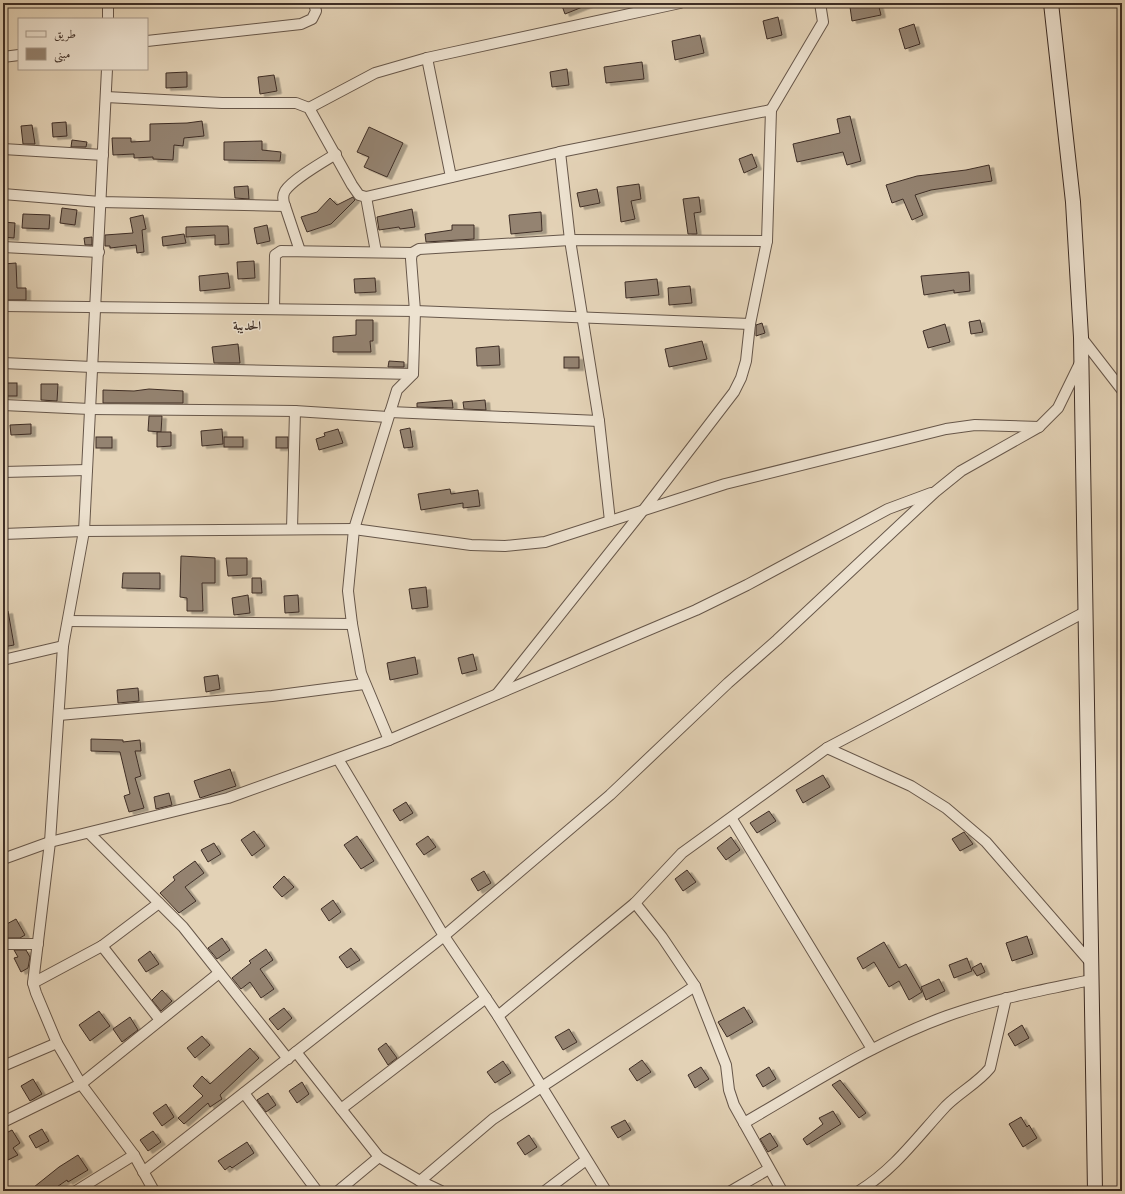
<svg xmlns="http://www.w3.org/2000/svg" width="1125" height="1194" viewBox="0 0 1125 1194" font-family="'Libre Caslon Text',Amiri,serif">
<defs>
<filter id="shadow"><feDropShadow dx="4.5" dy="2.5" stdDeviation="0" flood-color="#0004"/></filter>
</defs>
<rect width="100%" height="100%" fill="#e3d2b6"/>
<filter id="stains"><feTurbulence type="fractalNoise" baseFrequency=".005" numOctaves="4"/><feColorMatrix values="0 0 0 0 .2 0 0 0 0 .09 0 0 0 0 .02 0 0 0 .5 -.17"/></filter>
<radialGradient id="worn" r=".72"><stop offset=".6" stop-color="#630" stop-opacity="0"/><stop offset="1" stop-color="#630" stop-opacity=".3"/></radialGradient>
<g fill="#948371" stroke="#3e2e26" filter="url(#shadow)">
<polygon points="561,3 590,3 590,4 565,14"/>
<polygon points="870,3 878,3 881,15 852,21 850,7"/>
<polygon points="778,17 782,35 767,39 763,21"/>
<polygon points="914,24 920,44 905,49 899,29"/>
<polygon points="700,35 704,53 675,60 672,41"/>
<polygon points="642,62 644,79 606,83 604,67"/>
<polygon points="567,69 569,85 552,87 550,72"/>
<polygon points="187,72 187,87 166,88 166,73"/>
<polygon points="274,75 277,91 260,94 258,77"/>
<polygon points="850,116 861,161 847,165 843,152 797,162 793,144 840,133 837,119"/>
<polygon points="202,121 204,136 184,138 183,146 174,145 173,160 153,159 153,157 134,158 134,154 113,155 112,138 131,138 131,142 150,141 150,124 187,123"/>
<polygon points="66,122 67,136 53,137 52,123"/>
<polygon points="32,125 35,144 23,144 21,126"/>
<polygon points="369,127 403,143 387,177 364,167 369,157 357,152"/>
<polygon points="72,140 87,142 86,147 71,147"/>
<polygon points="262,141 262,150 281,152 280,161 224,160 224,142"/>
<polygon points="752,154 757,167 744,173 739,159"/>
<polygon points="989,165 992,181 931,190 915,195 923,215 912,220 903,199 892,203 886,185 917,176 966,170"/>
<polygon points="639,184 641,199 631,201 635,219 621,222 617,187"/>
<polygon points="248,186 249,199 235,198 234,187"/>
<polygon points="597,189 600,203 580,207 577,193"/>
<polygon points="353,197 355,200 331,224 307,232 301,217 317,212 330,198 337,205"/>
<polygon points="699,197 701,212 694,213 697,234 688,234 683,199"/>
<polygon points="62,208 77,210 75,225 60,223"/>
<polygon points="412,209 415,227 400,229 399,227 379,230 377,217"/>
<polygon points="541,212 542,231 511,234 509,215"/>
<polygon points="23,214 50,215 49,229 22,228"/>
<polygon points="143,215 146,229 142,230 144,252 137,253 136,245 110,248 110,246 105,246 105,235 133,233 130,218"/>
<polygon points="3,222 15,223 14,238 3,237"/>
<polygon points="267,225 270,241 257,244 254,228"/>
<polygon points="452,225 474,225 474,239 426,242 425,234 452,230"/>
<polygon points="220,226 228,226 229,244 215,245 215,235 186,237 186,227"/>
<polygon points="184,234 186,243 163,246 162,237"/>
<polygon points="92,237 92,245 85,245 84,238"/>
<polygon points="254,261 255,278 238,279 237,262"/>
<polygon points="16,263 17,288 26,288 26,300 5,300 6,274 3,274 3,264"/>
<polygon points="969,272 970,291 954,293 954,290 924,295 921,276"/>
<polygon points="228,273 230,288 200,291 199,276"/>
<polygon points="375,278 376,292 355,293 354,279"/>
<polygon points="657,279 659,295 626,298 625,282"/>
<polygon points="690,286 692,303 669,305 668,288"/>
<polygon points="356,320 373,320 373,341 370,341 371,352 333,352 333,337 356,335"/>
<polygon points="980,320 983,332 971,334 969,322"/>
<polygon points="762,323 765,333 756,336 756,325"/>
<polygon points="945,324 950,342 928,348 923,331"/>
<polygon points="702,341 707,359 669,367 665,349"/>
<polygon points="238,344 240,363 214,363 212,347"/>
<polygon points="499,346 500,365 477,366 476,348"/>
<rect x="564" y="357" width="15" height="11"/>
<polygon points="389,361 404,362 404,367 388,367"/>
<rect x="3" y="383" width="14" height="13"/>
<polygon points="41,384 58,384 57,401 41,400"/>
<polygon points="149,389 183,391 183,403 103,403 103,390 134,391"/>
<polygon points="452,400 453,408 417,407 417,403"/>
<polygon points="485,400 486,410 464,409 463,402"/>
<polygon points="149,416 162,416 161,432 148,431"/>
<polygon points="31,424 31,434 11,435 10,425"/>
<polygon points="410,428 413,447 404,448 400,430"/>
<polygon points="222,429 223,444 202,446 201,431"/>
<polygon points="338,429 343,443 319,450 316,439 325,436 324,433"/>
<polygon points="157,432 171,432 171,446 157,447"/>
<rect x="96" y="437" width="16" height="11"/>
<rect x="224" y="437" width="19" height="10"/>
<rect x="276" y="437" width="12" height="11"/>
<polygon points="450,489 451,494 478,490 480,506 463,508 463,503 421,510 418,494"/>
<polygon points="181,556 215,558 215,583 202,583 203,611 187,611 187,598 180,597"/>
<polygon points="226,558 247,558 247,575 228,576"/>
<polygon points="123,573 160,573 160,589 122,588"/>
<polygon points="252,578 261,578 262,593 252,593"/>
<polygon points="426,587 428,607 412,609 409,589"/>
<polygon points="248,595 250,613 234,615 232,598"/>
<polygon points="298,595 299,612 285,613 284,596"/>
<polygon points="8,611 14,645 3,647 3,612"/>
<polygon points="473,654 477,670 462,674 458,658"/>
<polygon points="415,657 418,674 390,680 387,663"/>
<polygon points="218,675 220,689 206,692 204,677"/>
<polygon points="138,688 139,701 118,703 117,690"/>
<polygon points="91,739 123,740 123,742 140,740 141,751 135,751 141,776 135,778 144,808 129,812 124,796 130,794 120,752 91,751"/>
<polygon points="230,769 236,786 200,798 194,781"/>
<polygon points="823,775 830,787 803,803 796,790"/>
<polygon points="169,793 172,805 156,809 154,797"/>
<polygon points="406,802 413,813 400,821 393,810"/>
<polygon points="769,811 776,821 757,833 750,823"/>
<polygon points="254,831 265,846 252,856 241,840"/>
<polygon points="964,832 973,844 960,851 952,839"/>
<polygon points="357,836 374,861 361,869 344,845"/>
<polygon points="428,836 436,847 424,855 416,844"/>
<polygon points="731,837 740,850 726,860 717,848"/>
<polygon points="214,843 221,854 208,862 201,850"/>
<polygon points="195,861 204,873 185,887 196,901 179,913 160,893 175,880 173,877"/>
<polygon points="687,870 696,882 683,891 675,879"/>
<polygon points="484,871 491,883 478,891 471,879"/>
<polygon points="284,876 294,887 282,897 273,887"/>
<polygon points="333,900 341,912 329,921 321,909"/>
<polygon points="16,919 25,935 20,938 7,938 3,926"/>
<polygon points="1027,936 1033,954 1012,961 1006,943"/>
<polygon points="222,938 230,950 217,959 208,948"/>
<polygon points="884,942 899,968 906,964 922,992 909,1000 899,981 889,987 874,962 863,969 857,958"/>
<polygon points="351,948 360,960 347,968 339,957"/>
<polygon points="266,949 273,960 260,969 274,989 261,998 250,982 241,989 232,978 251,963 249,961"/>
<polygon points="14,950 26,950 30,957 28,968 21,972 14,958 18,957"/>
<polygon points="150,951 159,964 146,972 138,960"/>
<polygon points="967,958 972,971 954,978 949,965"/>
<polygon points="981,963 985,972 977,976 972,968"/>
<polygon points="939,979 945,991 926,1000 921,987"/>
<polygon points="162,990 172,1001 161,1011 152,1000"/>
<polygon points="744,1007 753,1022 727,1037 718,1022"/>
<polygon points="284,1008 292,1018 278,1030 269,1019"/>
<polygon points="99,1011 110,1026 90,1041 79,1025"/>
<polygon points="130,1017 138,1030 122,1042 113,1029"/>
<polygon points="1022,1025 1029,1038 1015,1046 1008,1034"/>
<polygon points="569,1029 577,1042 563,1050 555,1037"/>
<polygon points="202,1036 210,1045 195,1058 187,1048"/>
<polygon points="386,1043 397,1058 388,1065 378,1049"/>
<polygon points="250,1048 259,1058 220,1095 222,1099 210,1107 208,1103 184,1124 178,1118 203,1096 193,1086 202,1076 210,1084"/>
<polygon points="642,1060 651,1072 637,1081 629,1069"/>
<polygon points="503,1061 511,1073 495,1083 487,1072"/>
<polygon points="701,1067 709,1079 695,1088 688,1075"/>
<polygon points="769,1067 776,1079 763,1087 756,1075"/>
<polygon points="33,1079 42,1094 30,1101 21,1086"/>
<polygon points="840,1080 866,1113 859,1118 832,1085"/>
<polygon points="302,1082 309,1094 297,1103 289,1091"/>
<polygon points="268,1093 276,1105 266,1112 257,1100"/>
<polygon points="166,1104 174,1117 162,1126 153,1113"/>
<polygon points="833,1111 841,1124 807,1145 803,1139 823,1124 819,1118"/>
<polygon points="1021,1117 1027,1127 1029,1125 1037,1138 1023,1147 1009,1124"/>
<polygon points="625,1120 631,1130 618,1138 611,1127"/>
<polygon points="42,1129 49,1141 36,1148 29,1136"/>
<polygon points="12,1130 20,1143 13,1148 18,1155 8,1160 3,1154 3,1132 4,1134"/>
<polygon points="153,1131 161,1142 148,1151 140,1140"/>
<polygon points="770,1133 778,1146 768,1152 760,1139"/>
<polygon points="529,1135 537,1147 525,1155 517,1143"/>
<polygon points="247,1142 254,1153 232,1168 230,1166 225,1170 218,1161"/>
<polygon points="78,1155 88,1170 68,1182 67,1180 51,1191 29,1191 59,1167"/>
</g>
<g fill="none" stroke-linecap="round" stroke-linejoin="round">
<defs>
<g id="street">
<polyline points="108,3 108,19"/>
<polyline points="147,41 301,24 312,19 316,11 314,3"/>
<polyline points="3,57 19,55"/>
<polyline points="427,58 451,177"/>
<polyline points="107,69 84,531 63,646 50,842 33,983 36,993 57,1043 81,1084 134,1155 154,1191"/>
<polyline points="106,97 222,103 296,103 309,108 352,185 359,195 366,197 560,152 771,110"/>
<polyline points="309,108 375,73 427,58 680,3"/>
<polyline points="3,149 103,155"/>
<polyline points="560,152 570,240 599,421 610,521"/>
<polyline points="3,194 100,202 285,206"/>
<polyline points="366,197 376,252"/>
<polyline points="3,247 99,252"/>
<path d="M 300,251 L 285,206 C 283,201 282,196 285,191 C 293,179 323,162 336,154"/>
<polyline points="3,306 415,311 750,324"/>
<polyline points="274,309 275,255 281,251 412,253 419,249 570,240 767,241"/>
<polyline points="1081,337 1122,390"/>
<polyline points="3,363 92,367 413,374"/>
<polyline points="3,405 90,409 295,411 388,417"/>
<polyline points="390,412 599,421"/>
<polyline points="3,472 87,470"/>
<polyline points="292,529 295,411"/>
<polyline points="3,534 84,531 354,529 471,545 505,546 545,542 725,484 946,429 975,425 1039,427"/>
<polyline points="68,621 352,624"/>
<polyline points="3,660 63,646"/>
<polyline points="497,694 645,508 734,392 741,378 746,361 750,324 767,241 771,110 823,22 820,3"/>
<polyline points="59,715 272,696 364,684"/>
<polyline points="389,740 361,673 352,624 348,591 354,529 397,390 413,374 415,311 411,259 412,253"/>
<polyline points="827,748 911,786 946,808 986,842 1091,963"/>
<polyline points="338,759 444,936 498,1016 606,1191"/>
<polyline points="732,819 872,1049"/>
<polyline points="89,833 183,927 288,1059"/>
<polyline points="3,859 50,842 228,798 389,740 696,610 747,585 888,509 931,493"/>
<polyline points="635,903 662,937 695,986 726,1065 729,1090 734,1105 782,1191"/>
<polyline points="3,944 38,944"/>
<polyline points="102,946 160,1020"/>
<polyline points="33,983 102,946 159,903"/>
<polyline points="498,1016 635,903 682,853 827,748 1085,612"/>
<polyline points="296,1052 379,1157 420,1181 441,1191"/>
<polyline points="3,1066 57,1043"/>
<polyline points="244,1093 317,1191"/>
<polyline points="341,1109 486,998"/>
<polyline points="3,1122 81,1084 219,973"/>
<path d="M 744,1123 C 810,1085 875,1042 947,1016 C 994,999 1043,990 1091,980"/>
<polyline points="143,1172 444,936 610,795 728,683 777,640 935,492 961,471 1039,427 1058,408 1080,363"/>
<polyline points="420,1181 493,1119 695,986"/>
<polyline points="76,1191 134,1155"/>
<polyline points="338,1191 379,1157"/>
<polyline points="545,1191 586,1160"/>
<polyline points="731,1191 769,1169"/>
<path d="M 859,1191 C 895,1169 918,1136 946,1106 C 960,1092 978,1083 990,1068 L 1006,998"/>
</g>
<polyline id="secondary" points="1051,3 1073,202 1081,337 1095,1191"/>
</defs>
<use href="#street" stroke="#67574a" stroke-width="12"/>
<use href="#secondary" stroke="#3e2e26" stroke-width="16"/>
<use href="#street" stroke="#ede2d0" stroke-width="10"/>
<use href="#secondary" stroke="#ede2d0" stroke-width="14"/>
</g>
<g text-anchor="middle" stroke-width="3" stroke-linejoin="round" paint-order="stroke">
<g font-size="13" font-weight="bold" fill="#3e2e26" stroke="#ede2d0">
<text x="247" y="330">الحديبة</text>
</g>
</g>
<rect width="1125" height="1194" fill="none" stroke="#e3d2b6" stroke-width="16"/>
<rect x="4" y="4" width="1117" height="1186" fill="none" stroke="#3e2e26" stroke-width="2"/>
<rect x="8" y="8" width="1109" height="1178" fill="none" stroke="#3e2e26"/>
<rect x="18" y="18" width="130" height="52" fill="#ede2d0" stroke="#a79a8c"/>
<rect x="26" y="31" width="20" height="6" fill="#ede2d0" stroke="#a79a8c"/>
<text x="54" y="38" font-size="12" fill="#3e2e26">طريق</text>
<rect x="26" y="48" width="20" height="12" fill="#948371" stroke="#a79a8c"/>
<text x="54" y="58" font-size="12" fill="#3e2e26">مبنى</text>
<rect width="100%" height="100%" filter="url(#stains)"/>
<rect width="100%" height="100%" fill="url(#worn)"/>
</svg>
